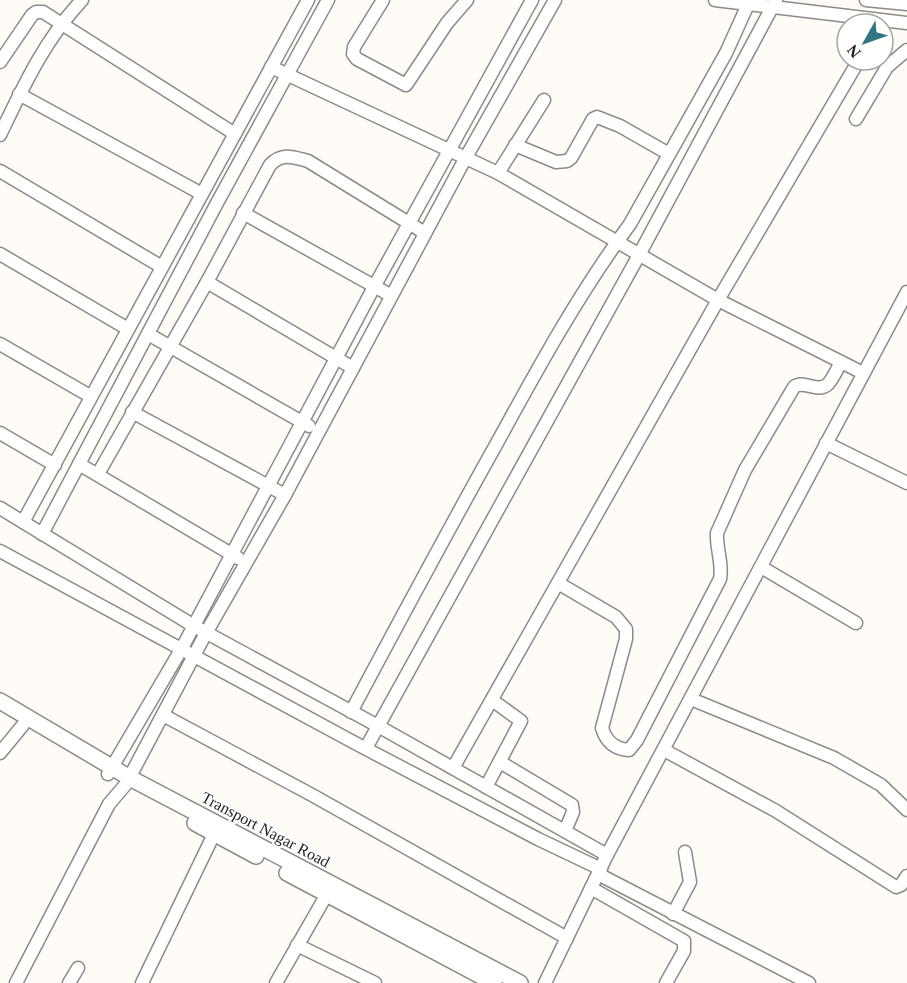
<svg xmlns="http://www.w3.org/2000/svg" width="907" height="983" viewBox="0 0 907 983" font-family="'Times New Roman',serif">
<rect width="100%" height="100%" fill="#fffbf6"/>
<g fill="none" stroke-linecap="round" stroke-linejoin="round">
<defs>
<g id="minor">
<polyline points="383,0 354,47 353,54 357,59 406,85 447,23 467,0"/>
<polyline points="715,0 907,23"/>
<polyline points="866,0 907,4"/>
<polyline points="0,62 32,15 36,12 43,12 235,134"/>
<polyline points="271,67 498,173 718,300 863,373"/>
<polyline points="19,94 202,194"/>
<polyline points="856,119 887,67 907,50"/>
<path d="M 0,135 C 24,85 44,41 82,0"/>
<polyline points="515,145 556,162 567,161 571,158 593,119 597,117 620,126 669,154"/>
<polyline points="0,171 162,267"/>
<polyline points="498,173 544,100"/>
<polyline points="243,213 390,295"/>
<polyline points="0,254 128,329"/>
<polyline points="207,282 353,368"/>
<polyline points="148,334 309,426"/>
<polyline points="0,344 90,396"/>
<polyline points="132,412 285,495"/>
<polyline points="0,433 55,465"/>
<polyline points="826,443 907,483"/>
<polyline points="79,464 238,558"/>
<path d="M 98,474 L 207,282 L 270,165 C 282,152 293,157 308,161 L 425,233"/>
<polyline points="0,508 194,626 378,726 607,855"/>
<polyline points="23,522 308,0"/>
<polyline points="42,534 217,203 328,0"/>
<polyline points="0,551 355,743 538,839 601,869"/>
<polyline points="761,567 856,623"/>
<path d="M 558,583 L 616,617 L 626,629 L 626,639 L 602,728 C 606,741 614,749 629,750 L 637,740 L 720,579 C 723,563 716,549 717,533 L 745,470 L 794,387 C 804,379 817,394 828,384 C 833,379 837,369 841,362"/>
<polyline points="691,699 834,758 881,785 907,810"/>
<path d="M 351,712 C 399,622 447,532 497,443 C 538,368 579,293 630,224 L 726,53 L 750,0"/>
<polyline points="163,715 312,795 567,938"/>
<polyline points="366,748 639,255 776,0"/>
<polyline points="664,750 776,811 896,887 901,885 907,876"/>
<polyline points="0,753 23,725"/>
<polyline points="500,762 572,805 573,812 565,831"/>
<polyline points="453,768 718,300 859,60"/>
<polyline points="108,774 182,648 374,287 532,0"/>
<polyline points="486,787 521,721 492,700"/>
<polyline points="598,874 809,983"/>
<polyline points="591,888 684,941 684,951 666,983"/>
<polyline points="673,914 690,882 685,852"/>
<polyline points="297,945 375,983"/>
<polyline points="16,983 109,804 126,784 206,633 285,495 465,159 555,0"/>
<polyline points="69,983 78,968"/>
<polyline points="142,983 214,834"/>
<polyline points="276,983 327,894"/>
<polyline points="545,983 607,855 907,292"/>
</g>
<g id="major">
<polyline points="0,701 130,778 520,983"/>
<polyline points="195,823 256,856"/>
<polyline points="287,873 494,983"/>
</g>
</defs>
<use href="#minor" stroke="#8e8a86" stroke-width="15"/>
<use href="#major" stroke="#8e8a86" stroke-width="18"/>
<use href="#minor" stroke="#fff" stroke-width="12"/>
<use href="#major" stroke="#fff" stroke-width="15"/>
</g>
<g text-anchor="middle" stroke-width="4.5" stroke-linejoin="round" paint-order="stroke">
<g font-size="16" fill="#1f1e1c" stroke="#fff">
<text transform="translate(266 829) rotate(28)" y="6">Transport Nagar Road</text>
</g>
</g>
<g transform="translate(865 42) rotate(230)"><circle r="28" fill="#ffffff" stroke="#a5a5a4" stroke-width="1.5"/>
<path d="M0-4.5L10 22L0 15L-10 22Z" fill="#327685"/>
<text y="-9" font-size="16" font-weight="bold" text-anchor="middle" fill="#1f1e1c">N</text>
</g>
</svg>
